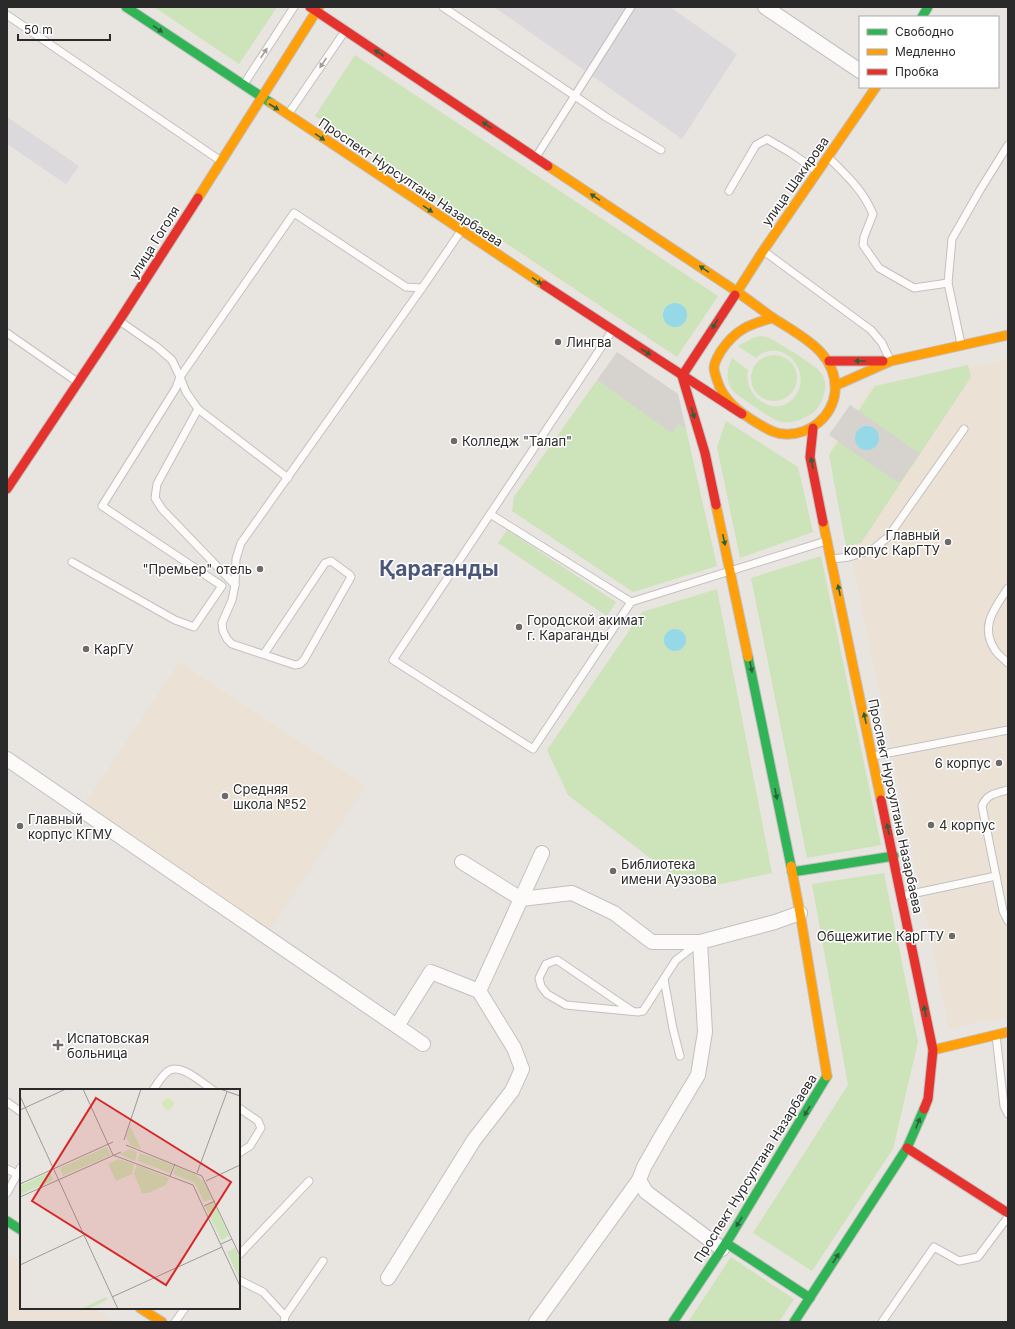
<svg xmlns="http://www.w3.org/2000/svg" width="1015" height="1329" viewBox="0 0 1015 1329" font-family="Inter,sans-serif">
<rect width="100%" height="100%" fill="#e8e4e0"/>
<g fill="#dbd9db">
<polygon points="494,7 670,7 737,54 682,139"/>
<polygon points="7,117 79,166 66,184 7,144"/>
</g>
<g fill="#ebe2d5">
<polygon points="1008,359 1008,1017 949,1029 850,550 830,447 870,388"/>
<polygon points="179,662 366,786 270,930 83,806"/>
<polygon points="7,1253 21,1262 21,1308 93,1308 115,1322 7,1322"/>
</g>
<g fill="#cde3b9">
<polygon points="154,7 277,7 239,64"/>
<polygon points="355,55 718,296 677,357 315,116"/>
<path d="M 760,336 L 767,337 L 775,341 C 786,348 814,364 821,373 C 830,384 823,403 814,412 C 807,418 791,424 782,422 C 773,421 744,399 735,393 C 725,383 726,371 732,358 L 748,370 C 742,399 779,420 796,395 C 813,369 780,335 756,358 L 738,346 L 753,338 Z"/>
<circle cx="774" cy="378" r="23"/>
<polygon points="968,365 971,377 861,543 846,546 829,455 875,386"/>
<polygon points="597,380 672,432 678,424 686,429 717,566 633,592 512,511 514,497"/>
<polygon points="726,421 798,467 813,532 740,558 717,447"/>
<polygon points="507,530 616,602 607,616 498,543"/>
<polygon points="821,556 881,845 807,858 751,578"/>
<polygon points="717,589 772,873 707,887 667,871 568,795 547,750 642,612"/>
<polygon points="884,873 918,1042 893,1149 812,1271 753,1233 848,1085 812,884"/>
<polygon points="731,1257 794,1299 779,1322 688,1322"/>
</g>
<g fill="#d6d2ce">
<polygon points="617,352 678,394 686,429 678,424 672,433 597,380"/>
<polygon points="850,405 920,454 899,483 829,435"/>
</g>
<g fill="#95d8e8">
<circle cx="675" cy="315" r="12"/>
<circle cx="867" cy="438" r="12"/>
<circle cx="675" cy="640" r="11"/>
</g>
<g fill="none" stroke-linecap="round" stroke-linejoin="round">
<defs>
<g id="lane">
<polyline points="443,7 606,117 661,150"/>
<polyline points="7,15 218,159"/>
<polyline points="244,84 294,7"/>
<polyline points="289,113 345,31"/>
<polyline points="536,157 631,7"/>
<path d="M 829,158 C 848,177 862,189 873,214 L 864,237 L 863,245 L 879,268 L 914,288 L 948,283"/>
<polyline points="729,191 756,145 767,139 791,153 817,171"/>
<polyline points="765,252 871,330 882,343 890,360"/>
<polyline points="612,331 393,660 533,749 631,602 826,541"/>
<polyline points="7,333 76,381"/>
<polyline points="961,344 948,283 952,239 980,190 1008,145"/>
<polyline points="198,409 157,484 155,498 162,509 235,585"/>
<polyline points="288,478 198,409 186,392 180,377 294,213 406,287 422,288 461,231"/>
<polyline points="490,514 631,602"/>
<polyline points="832,559 849,557 872,550 888,537 964,429"/>
<polyline points="72,562 175,620 194,627 222,586 102,506 176,388 180,377 172,360 157,347 121,322"/>
<path d="M 1008,588 C 995,608 979,626 995,650 C 998,655 1004,659 1008,663"/>
<polyline points="264,654 325,563 331,561 350,575 351,577 304,660 300,664 295,665 232,644 227,639 223,631 222,623 232,600 235,585 236,559 241,543 422,288"/>
<polyline points="873,756 1008,730"/>
<path d="M 1008,790 C 996,793 987,794 982,806 L 1003,911 L 1008,921"/>
<polyline points="902,896 996,876"/>
<polyline points="664,979 673,1029 680,1056"/>
<polyline points="632,1011 557,960 546,964 539,978 541,986 547,994 566,1005 638,1012 643,1011 676,960 697,944"/>
<polyline points="996,1035 1004,1106 1008,1114"/>
<path d="M 153,1090 C 157,1084 161,1077 167,1072 C 179,1061 202,1083 213,1090"/>
<polyline points="7,1102 21,1112"/>
<polyline points="239,1108 258,1121 261,1128 250,1146 239,1153"/>
<polyline points="7,1169 17,1174"/>
<polyline points="7,1193 21,1167"/>
<polyline points="239,1255 309,1181"/>
<polyline points="239,1280 263,1292 285,1316 284,1322"/>
<polyline points="285,1316 323,1261"/>
<polyline points="175,1322 185,1308"/>
<polyline points="882,1322 934,1247 959,1261 978,1257 1008,1217"/>
</g>
<g id="street">
<polyline points="765,7 860,71"/>
<polyline points="7,759 423,1044"/>
<polyline points="462,862 521,899 572,893 614,913 652,942 700,942 775,922 800,913"/>
<polyline points="700,942 705,1032 698,1075 661,1137 644,1167 639,1180 646,1192 722,1249"/>
<polyline points="397,1026 431,972 479,991 542,853"/>
<polyline points="388,1278 474,1140 512,1091 522,1069 514,1048 479,991"/>
<polyline points="536,1322 639,1180"/>
</g>
<g id="fast">
<polyline points="126,7 271,103"/>
<polyline points="922,17 928,7"/>
<polyline points="748,657 791,866"/>
<polyline points="792,872 894,856"/>
<polyline points="7,1221 21,1230"/>
<polyline points="726,1243 810,1298"/>
<polyline points="673,1322 730,1237 827,1076"/>
<polyline points="794,1322 907,1148 924,1109"/>
</g>
<g id="slow">
<polyline points="271,103 544,285"/>
<polyline points="548,166 736,291 773,318"/>
<polyline points="198,198 319,7"/>
<polyline points="735,295 763,251 876,87"/>
<path d="M 773,318 C 801,336 838,353 835,392 C 834,404 827,416 818,423 C 808,431 797,435 784,434 C 774,434 766,428 757,423 C 739,412 723,400 717,380 C 716,376 714,372 714,368 C 714,362 718,356 721,351 C 735,330 749,324 773,318 Z"/>
<polyline points="837,385 891,361 1008,335"/>
<polyline points="716,505 748,657"/>
<polyline points="823,522 881,800"/>
<polyline points="791,866 800,913 827,1076"/>
<polyline points="933,1050 1008,1032"/>
<polyline points="140,1308 162,1322"/>
</g>
<g id="jam">
<polyline points="310,7 548,166"/>
<polyline points="544,285 742,414"/>
<polyline points="829,361 883,361"/>
<polyline points="813,428 810,457 823,522"/>
<polyline points="7,489 119,321 198,198"/>
<polyline points="716,505 705,453 682,376 735,295"/>
<polyline points="881,800 933,1050 928,1099 924,1109"/>
<polyline points="907,1148 1008,1213"/>
</g>
</defs>
<use href="#lane" stroke="#c2c0c1" stroke-width="9"/>
<use href="#street" stroke="#c2c0c1" stroke-width="16"/>
<use href="#fast" stroke="#c2c0c1" stroke-width="11"/>
<use href="#slow" stroke="#c2c0c1" stroke-width="11"/>
<use href="#jam" stroke="#c2c0c1" stroke-width="11"/>
<use href="#lane" stroke="#fcfbfa" stroke-width="7"/>
<use href="#street" stroke="#fcfbfa" stroke-width="14"/>
<use href="#fast" stroke="#30b455" stroke-width="9"/>
<use href="#slow" stroke="#ff9f0a" stroke-width="9"/>
<use href="#jam" stroke="#e5322d" stroke-width="9"/>
</g>
<defs><path id="oneway-solid" d="M-6-.8H1V-3.2L6.5 0L1 3.2V.8H-6Z"/></defs>
<g fill="#2c613b">
<use href="#oneway-solid" transform="translate(158 29) rotate(34)"/>
<use href="#oneway-solid" transform="translate(379 53) rotate(-146)"/>
<use href="#oneway-solid" transform="translate(274 107) rotate(33)"/>
<use href="#oneway-solid" transform="translate(487 125) rotate(-146)"/>
<use href="#oneway-solid" transform="translate(320 137) rotate(34)"/>
<use href="#oneway-solid" transform="translate(595 197) rotate(-146)"/>
<use href="#oneway-solid" transform="translate(428 209) rotate(34)"/>
<use href="#oneway-solid" transform="translate(704 269) rotate(-146)"/>
<use href="#oneway-solid" transform="translate(537 281) rotate(34)"/>
<use href="#oneway-solid" transform="translate(715 324) rotate(122)"/>
<use href="#oneway-solid" transform="translate(646 352) rotate(33)"/>
<use href="#oneway-solid" transform="translate(860 361) rotate(-180)"/>
<use href="#oneway-solid" transform="translate(693 413) rotate(73)"/>
<use href="#oneway-solid" transform="translate(812 463) rotate(-101)"/>
<use href="#oneway-solid" transform="translate(724 540) rotate(78)"/>
<use href="#oneway-solid" transform="translate(839 590) rotate(-102)"/>
<use href="#oneway-solid" transform="translate(751 667) rotate(79)"/>
<use href="#oneway-solid" transform="translate(865 718) rotate(-102)"/>
<use href="#oneway-solid" transform="translate(776 794) rotate(79)"/>
<use href="#oneway-solid" transform="translate(888 829) rotate(-102)"/>
<use href="#oneway-solid" transform="translate(925 1011) rotate(-102)"/>
<use href="#oneway-solid" transform="translate(807 1111) rotate(121)"/>
<use href="#oneway-solid" transform="translate(918 1123) rotate(-67)"/>
<use href="#oneway-solid" transform="translate(739 1222) rotate(121)"/>
<use href="#oneway-solid" transform="translate(836 1258) rotate(-57)"/>
</g>
<g fill="#9e9d9c">
<use href="#oneway-solid" transform="translate(264 53) rotate(-57)"/>
<use href="#oneway-solid" transform="translate(323 63) rotate(124)"/>
</g>
<g fill="#6c6b6a" stroke="#fff" stroke-width="1.5">
<circle cx="558" cy="342" r="4"/>
<circle cx="454" cy="441" r="4"/>
<circle cx="948" cy="542" r="4"/>
<circle cx="260" cy="569" r="4"/>
<circle cx="519" cy="627" r="4"/>
<circle cx="86" cy="649" r="4"/>
<circle cx="999" cy="763" r="4"/>
<circle cx="225" cy="796" r="4"/>
<circle cx="931" cy="825" r="4"/>
<circle cx="20" cy="826" r="4"/>
<circle cx="613" cy="871" r="4"/>
<circle cx="952" cy="936" r="4"/>
<path d="M56 1039h4v4h4v4h-4v4h-4v-4h-4v-4h4z"/>
</g>
<g text-anchor="middle" stroke-width="3" stroke-linejoin="round" paint-order="stroke">
<g font-size="13" fill="#2a2a2a" stroke="#fff">
<text transform="translate(795 181) rotate(-55)" y="5">улица Шакирова</text>
<text transform="translate(411 182) rotate(34)" y="5">Проспект Нурсултана Назарбаева</text>
<text transform="translate(154 242) rotate(-58)" y="5">улица Гоголя</text>
<text transform="translate(896 806) rotate(78)" y="5">Проспект Нурсултана Назарбаева</text>
<text transform="translate(755 1168) rotate(-58)" y="5">Проспект Нурсултана Назарбаева</text>
</g>
<g font-size="13" fill="#2a2a2a" stroke="#fff" text-anchor="start">
<text x="566" y="347">Лингва</text>
<text x="462" y="446">Колледж "Талап"</text>
<text x="940" y="540" text-anchor="end">Главный<tspan x="940" dy="15">корпус КарГТУ</tspan></text>
<text x="252" y="574" text-anchor="end">"Премьер" отель</text>
<text x="527" y="625">Городской акимат<tspan x="527" dy="15">г. Караганды</tspan></text>
<text x="94" y="654">КарГУ</text>
<text x="991" y="768" text-anchor="end">6 корпус</text>
<text x="233" y="794">Средняя<tspan x="233" dy="15">школа №52</tspan></text>
<text x="28" y="824">Главный<tspan x="28" dy="15">корпус КГМУ</tspan></text>
<text x="939" y="830">4 корпус</text>
<text x="621" y="869">Библиотека<tspan x="621" dy="15">имени Ауэзова</tspan></text>
<text x="944" y="941" text-anchor="end">Общежитие КарГТУ</text>
<text x="67" y="1043">Испатовская<tspan x="67" dy="15">больница</tspan></text>
</g>
<g font-size="21" font-weight="bold" fill="#4b567a" stroke="#fff">
<text x="439" y="576">Қарағанды</text>
</g>
</g>
<g transform="translate(20 1089)">
<rect width="220" height="220" fill="#e8e4e0"/>
<path d="M 110,37 L 121,59 L 121,60 L 110,56 L 106,47 ZM 87,58 L 91,66 L 43,87 L 40,79 ZM 110,60 L 117,63 L 115,72 L 100,65 ZM 120,64 L 153,76 L 150,84 L 118,72 ZM 98,70 L 114,75 L 112,85 L 96,92 L 88,75 ZM 117,76 L 149,89 L 146,96 L 128,104 L 122,104 L 114,85 ZM 156,77 L 175,85 L 185,94 L 192,110 L 184,113 L 175,94 L 153,85 ZM 30,83 L 33,91 L 0,106 L 0,97 ZM 194,113 L 209,147 L 201,151 L 185,117 ZM 215,159 L 220,171 L 220,191 L 207,163 ZM 86,208 L 87,211 L 68,220 L 61,220 Z" fill="#cde3b9"/>
<path d="M142.5 15a5.5 5.5 0 1 1 11 0a5.5 5.5 0 1 1-11 0Z" fill="#d8e7b7"/>
<path fill="none" stroke="#9c9a97" stroke-width="1" d="M 63,0 L 88,55M 200,0 L 220,7M 0,7 L 98,220M 0,21 L 46,0M 104,51 L 121,0M 88,55 L 93,66 L 173,96 L 220,197M 106,56 L 182,87 L 220,167M 177,84 L 207,3M 150,87 L 155,75M 186,92 L 220,76M 0,95 L 93,53M 0,108 L 101,63M 184,117 L 195,112M 201,155 L 212,150M 0,176 L 64,146M 92,208 L 202,158"/>
<path fill="#d62828" fill-opacity="0.15" stroke="#d62828" stroke-width="2" d="M 76,9 L 211,93 L 146,196 L 12,112 Z"/>
<rect width="220" height="220" fill="none" stroke="#2a2a2a" stroke-width="2"/>
</g>
<rect width="1015" height="1329" fill="none" stroke="#2a2a2a" stroke-width="16"/>
<rect x="859" y="16" width="140" height="72" fill="#ffffff" stroke="#aaaaaa"/>
<rect x="867" y="29" width="20" height="6" fill="#30b455" stroke="#aaaaaa"/>
<text x="895" y="36" font-size="12" fill="#2a2a2a">Свободно</text>
<rect x="867" y="49" width="20" height="6" fill="#ff9f0a" stroke="#aaaaaa"/>
<text x="895" y="56" font-size="12" fill="#2a2a2a">Медленно</text>
<rect x="867" y="69" width="20" height="6" fill="#e5322d" stroke="#aaaaaa"/>
<text x="895" y="76" font-size="12" fill="#2a2a2a">Пробка</text>
<path d="M18 34v6h92v-6" fill="none" stroke="#2a2a2a" stroke-width="2"/>
<text x="24" y="34" font-size="12" fill="#2a2a2a" stroke="#ffffff" stroke-width="3" paint-order="stroke">50 m</text>
</svg>
